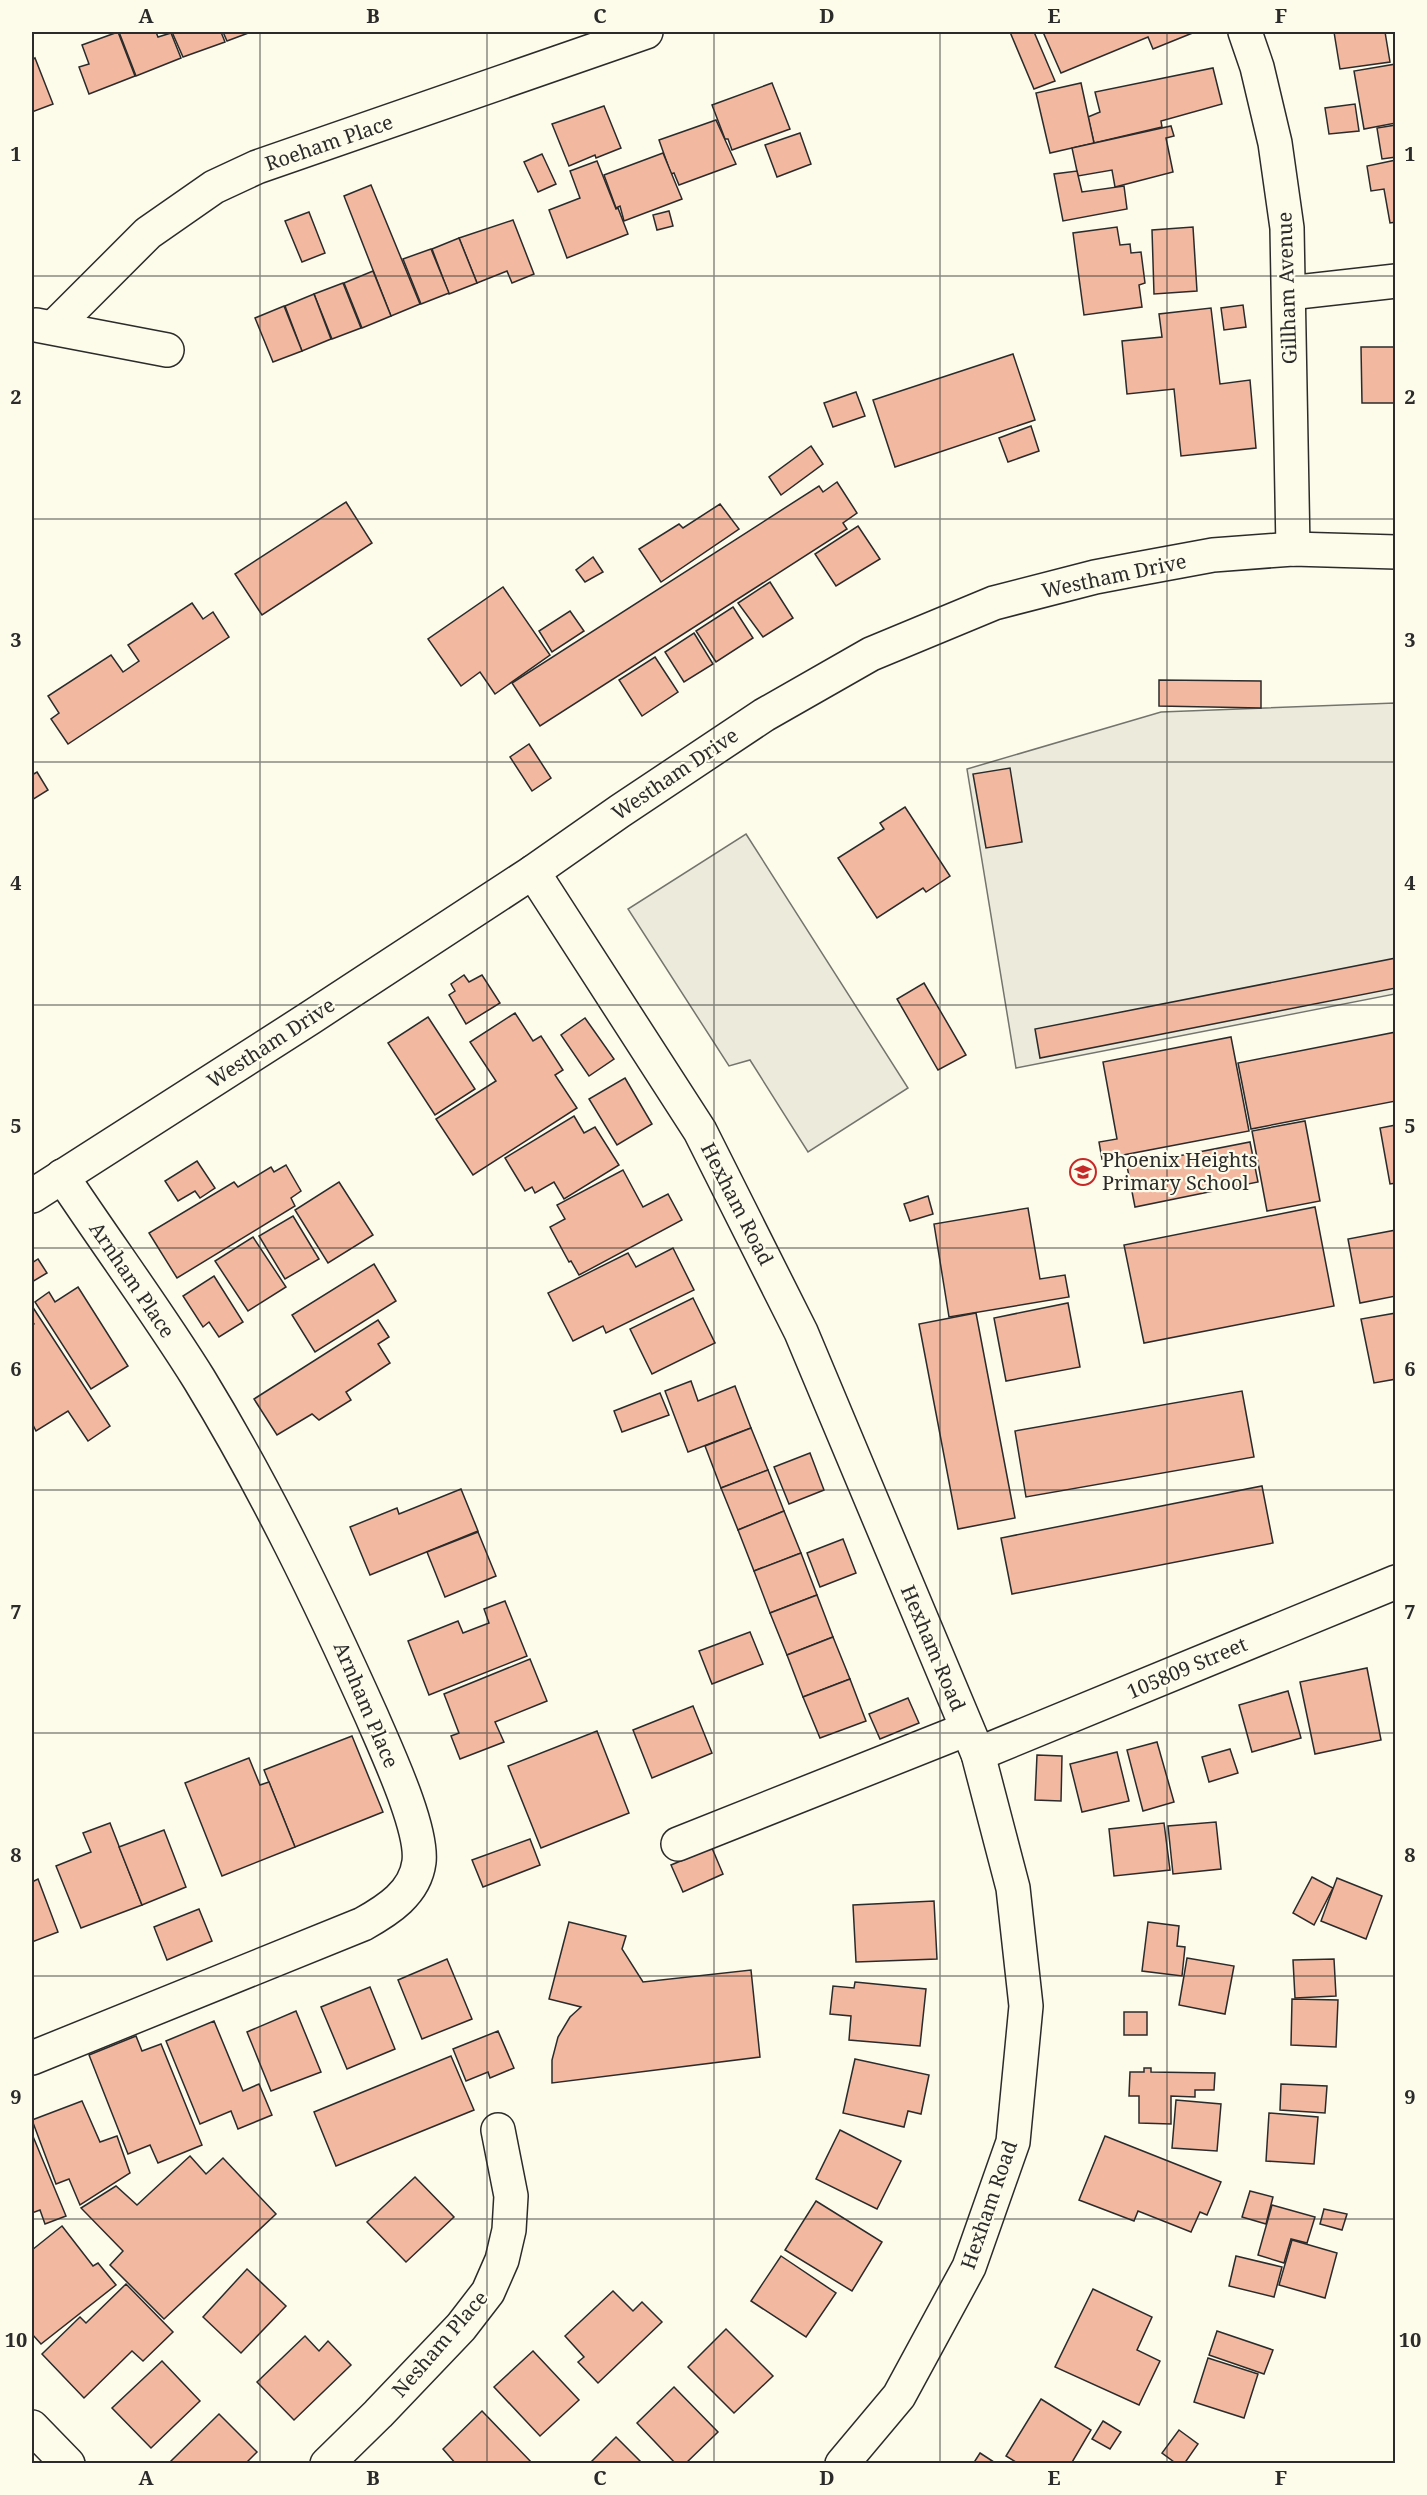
<svg xmlns="http://www.w3.org/2000/svg" width="1427" height="2495" viewBox="0 0 1427 2495" font-family="'Noto Serif',serif">
<rect width="100%" height="100%" fill="#fdfbea"/>
<polygon fill="#ecebdb" stroke="#74746e" stroke-width="1.5" points="1395,703 1395,994 1016,1068 967,769 1161,712"/>
<polygon fill="#eceadb" stroke="#74746e" stroke-width="1.5" points="746,834 908,1088 808,1152 750,1060 729,1066 628,909"/>
<g fill="#f2b8a0" stroke="#2b2b2b" stroke-width="1.5">
<polygon points="118,32 135,76 89,94 79,67 89,64 82,45"/>
<polygon points="119,32 156,32 158,37 171,33 181,58 136,76"/>
<polygon points="172,32 221,32 225,42 183,57"/>
<polygon points="223,32 251,32 227,41"/>
<polygon points="1010,32 1034,32 1055,81 1034,89"/>
<polygon points="1043,32 1195,32 1153,49 1148,37 1061,73"/>
<polygon points="1334,32 1385,32 1390,62 1340,69"/>
<polygon points="35,58 53,104 32,112 32,60"/>
<polygon points="1396,64 1396,123 1364,129 1354,71"/>
<polygon points="1213,68 1222,104 1161,121 1162,127 1094,143 1088,117 1100,112 1095,92"/>
<polygon points="772,83 790,129 732,150 728,139 725,139 712,105"/>
<polygon points="1081,83 1094,143 1050,153 1036,93"/>
<polygon points="1355,104 1359,131 1329,134 1325,108"/>
<polygon points="604,106 621,148 596,158 595,155 569,166 552,124"/>
<polygon points="716,120 736,164 679,185 674,173 671,174 659,140"/>
<polygon points="1396,125 1396,157 1382,159 1377,128"/>
<polygon points="1171,126 1174,136 1166,138 1173,172 1115,187 1112,170 1078,176 1072,148"/>
<polygon points="800,133 811,164 777,177 765,145"/>
<polygon points="663,153 682,199 624,221 620,206 616,208 604,175"/>
<polygon points="542,154 556,184 538,192 524,162"/>
<polygon points="1396,160 1396,222 1390,223 1384,189 1371,191 1367,166"/>
<polygon points="597,161 616,209 618,208 628,234 567,258 549,210 580,198 570,171"/>
<polygon points="1077,171 1082,192 1124,186 1127,209 1063,221 1054,174"/>
<polygon points="371,185 420,304 391,316 344,196"/>
<polygon points="669,211 673,226 657,230 653,215"/>
<polygon points="309,212 325,253 302,262 285,221"/>
<polygon points="513,220 534,274 512,283 507,271 477,283 459,238"/>
<polygon points="1117,227 1120,245 1130,244 1131,253 1141,252 1145,283 1139,285 1142,307 1084,315 1073,233"/>
<polygon points="1193,227 1197,291 1154,294 1152,230"/>
<polygon points="459,238 477,283 449,294 432,249"/>
<polygon points="431,249 449,293 421,304 403,259"/>
<polygon points="373,271 391,316 362,328 344,283"/>
<polygon points="343,283 361,328 332,339 314,294"/>
<polygon points="314,294 331,339 302,351 285,306"/>
<polygon points="1243,305 1246,327 1224,330 1221,308"/>
<polygon points="284,306 302,351 273,362 255,318"/>
<polygon points="1211,308 1220,384 1250,380 1256,448 1181,456 1174,389 1127,394 1122,341 1162,337 1159,314"/>
<polygon points="1361,347 1396,347 1396,403 1362,403"/>
<polygon points="1013,354 1035,420 895,467 873,400"/>
<polygon points="856,392 865,416 833,427 824,403"/>
<polygon points="1031,426 1039,451 1008,462 999,438"/>
<polygon points="811,446 823,464 781,495 769,477"/>
<polygon points="837,482 857,513 843,523 847,529 540,726 512,683 819,486 823,492"/>
<polygon points="346,502 372,543 262,615 235,574"/>
<polygon points="720,504 739,529 661,582 639,549 679,524 683,528"/>
<polygon points="858,526 880,559 836,586 815,554"/>
<polygon points="593,557 603,572 585,582 576,570"/>
<polygon points="770,582 793,618 763,637 738,603"/>
<polygon points="503,587 550,655 495,694 480,672 461,686 428,639"/>
<polygon points="192,603 203,619 213,612 229,637 68,744 51,719 59,713 48,696 111,655 123,672 139,661 128,645"/>
<polygon points="733,607 753,638 716,662 696,631"/>
<polygon points="570,611 584,631 552,652 539,631"/>
<polygon points="694,633 713,664 684,682 665,652"/>
<polygon points="655,657 678,692 642,716 619,680"/>
<polygon points="1159,680 1261,681 1261,708 1159,706"/>
<polygon points="529,744 551,778 532,791 510,757"/>
<polygon points="1010,768 1022,842 986,848 973,774"/>
<polygon points="37,772 48,790 32,800 32,775"/>
<polygon points="905,807 950,876 926,892 923,888 877,918 838,858 884,829 880,823"/>
<polygon points="1396,958 1396,988 1040,1058 1035,1029"/>
<polygon points="464,975 469,982 482,975 500,1003 466,1024 449,995 455,991 451,984"/>
<polygon points="924,983 966,1055 938,1070 897,999"/>
<polygon points="515,1013 533,1041 541,1036 563,1070 555,1075 577,1108 473,1175 436,1119 496,1081 470,1042"/>
<polygon points="428,1017 475,1089 435,1115 388,1043"/>
<polygon points="585,1018 614,1059 589,1076 561,1035"/>
<polygon points="1396,1032 1396,1101 1251,1129 1238,1063"/>
<polygon points="1231,1037 1249,1131 1102,1159 1099,1142 1117,1139 1103,1062"/>
<polygon points="625,1078 652,1124 617,1145 589,1099"/>
<polygon points="574,1116 584,1133 595,1127 619,1165 564,1199 554,1182 535,1193 532,1187 525,1191 505,1158"/>
<polygon points="1305,1121 1320,1201 1267,1211 1252,1131"/>
<polygon points="1396,1125 1396,1183 1390,1184 1380,1128"/>
<polygon points="1250,1142 1258,1182 1135,1207 1127,1166"/>
<polygon points="197,1161 215,1188 200,1198 195,1191 178,1201 165,1181"/>
<polygon points="286,1165 301,1191 291,1198 295,1206 177,1278 149,1233 234,1182 238,1187 271,1167 274,1172"/>
<polygon points="623,1170 643,1207 668,1194 682,1220 579,1275 571,1261 569,1262 550,1227 565,1219 557,1205"/>
<polygon points="339,1182 373,1235 328,1263 295,1210"/>
<polygon points="928,1196 933,1214 910,1221 904,1204"/>
<polygon points="1315,1207 1334,1306 1144,1343 1124,1245"/>
<polygon points="1028,1208 1040,1279 1065,1275 1069,1297 949,1317 934,1224"/>
<polygon points="293,1216 319,1259 285,1279 259,1236"/>
<polygon points="1396,1230 1396,1296 1360,1303 1348,1239"/>
<polygon points="253,1237 286,1287 248,1311 215,1261"/>
<polygon points="673,1248 694,1290 606,1333 603,1326 573,1341 548,1293 628,1253 636,1267"/>
<polygon points="38,1259 47,1273 32,1282 32,1263"/>
<polygon points="374,1264 396,1301 315,1352 292,1315"/>
<polygon points="214,1276 243,1322 219,1337 209,1322 203,1327 183,1296"/>
<polygon points="78,1287 128,1366 91,1389 35,1302 49,1292 55,1302"/>
<polygon points="693,1298 715,1343 652,1374 630,1329"/>
<polygon points="1068,1303 1080,1367 1006,1381 994,1318"/>
<polygon points="32,1306 110,1426 88,1441 68,1411 36,1431 32,1423 32,1326 34,1324 32,1321"/>
<polygon points="976,1313 1015,1518 958,1529 919,1324"/>
<polygon points="1396,1313 1396,1379 1374,1383 1361,1319"/>
<polygon points="378,1320 389,1337 378,1344 390,1363 346,1392 351,1400 319,1420 312,1414 277,1435 254,1399"/>
<polygon points="691,1381 698,1401 735,1386 751,1428 688,1452 665,1391"/>
<polygon points="1242,1391 1254,1457 1026,1497 1015,1431"/>
<polygon points="660,1393 669,1415 622,1432 614,1411"/>
<polygon points="751,1428 768,1470 721,1488 705,1446"/>
<polygon points="810,1453 824,1490 789,1504 774,1467"/>
<polygon points="768,1470 784,1511 738,1530 721,1488"/>
<polygon points="1262,1486 1273,1543 1012,1594 1001,1538"/>
<polygon points="461,1489 478,1531 370,1575 350,1527 397,1508 399,1514"/>
<polygon points="784,1511 801,1553 754,1571 738,1530"/>
<polygon points="478,1532 496,1576 445,1597 427,1552"/>
<polygon points="843,1539 856,1573 820,1587 807,1553"/>
<polygon points="801,1553 817,1595 770,1613 754,1571"/>
<polygon points="817,1595 833,1637 787,1655 770,1613"/>
<polygon points="505,1601 527,1656 429,1695 408,1641 458,1621 463,1633 489,1623 484,1609"/>
<polygon points="750,1632 763,1664 712,1684 699,1651"/>
<polygon points="833,1637 850,1679 803,1697 787,1655"/>
<polygon points="530,1659 547,1701 495,1722 504,1742 460,1759 451,1736 459,1733 444,1694"/>
<polygon points="1367,1668 1381,1740 1315,1754 1300,1682"/>
<polygon points="850,1679 866,1721 820,1738 803,1697"/>
<polygon points="1288,1691 1301,1738 1252,1752 1239,1705"/>
<polygon points="908,1698 919,1723 880,1739 869,1714"/>
<polygon points="693,1706 712,1753 652,1778 633,1730"/>
<polygon points="597,1731 629,1813 541,1848 508,1766"/>
<polygon points="352,1736 383,1812 295,1847 264,1770"/>
<polygon points="1157,1742 1174,1802 1143,1811 1127,1750"/>
<polygon points="1230,1749 1238,1773 1209,1782 1202,1757"/>
<polygon points="1117,1752 1129,1801 1082,1812 1070,1764"/>
<polygon points="1037,1755 1062,1756 1061,1801 1035,1800"/>
<polygon points="249,1758 260,1785 269,1782 295,1847 222,1876 185,1783"/>
<polygon points="1216,1822 1221,1869 1173,1874 1168,1826"/>
<polygon points="110,1823 142,1905 81,1928 56,1866 91,1852 83,1833"/>
<polygon points="1164,1823 1170,1870 1114,1876 1109,1829"/>
<polygon points="164,1830 186,1887 142,1905 119,1847"/>
<polygon points="530,1839 540,1865 483,1887 472,1860"/>
<polygon points="712,1848 723,1874 683,1892 671,1865"/>
<polygon points="1312,1877 1333,1888 1314,1925 1293,1913"/>
<polygon points="1337,1878 1382,1896 1366,1939 1321,1921"/>
<polygon points="38,1879 58,1932 32,1942 32,1882"/>
<polygon points="934,1901 937,1959 856,1962 853,1905"/>
<polygon points="199,1909 212,1941 167,1960 154,1927"/>
<polygon points="569,1922 626,1936 622,1949 643,1982 751,1970 760,2057 552,2083 552,2060 558,2037 570,2017 581,2007 549,1999"/>
<polygon points="1148,1922 1179,1926 1177,1946 1185,1947 1182,1976 1142,1971"/>
<polygon points="1187,1958 1234,1966 1225,2014 1179,2005"/>
<polygon points="447,1959 472,2019 422,2039 398,1980"/>
<polygon points="1334,1959 1336,1996 1295,1998 1293,1960"/>
<polygon points="855,1982 926,1989 920,2046 849,2040 851,2016 830,2014 833,1986 854,1988"/>
<polygon points="370,1987 395,2049 347,2069 321,2007"/>
<polygon points="1292,1999 1338,2000 1336,2047 1291,2045"/>
<polygon points="296,2011 321,2072 271,2091 247,2032"/>
<rect x="1124" y="2012" width="23" height="23"/>
<polygon points="214,2021 243,2091 259,2084 272,2115 238,2129 231,2111 200,2124 166,2041"/>
<polygon points="498,2031 514,2068 490,2078 488,2072 466,2081 453,2049"/>
<polygon points="136,2036 142,2051 161,2044 202,2145 158,2163 150,2145 128,2154 89,2055"/>
<polygon points="451,2056 474,2110 336,2166 314,2112"/>
<polygon points="855,2059 929,2075 921,2114 908,2111 904,2127 843,2113"/>
<polygon points="1144,2068 1151,2068 1151,2072 1215,2073 1214,2090 1195,2090 1195,2097 1171,2096 1171,2124 1139,2123 1139,2096 1129,2096 1130,2072 1144,2072"/>
<polygon points="1281,2084 1327,2086 1325,2113 1280,2110"/>
<polygon points="1176,2100 1221,2104 1217,2151 1172,2148"/>
<polygon points="82,2101 100,2142 117,2136 130,2173 80,2205 69,2179 56,2184 32,2120"/>
<polygon points="1269,2113 1318,2117 1314,2164 1266,2161"/>
<polygon points="840,2130 901,2161 877,2209 816,2179"/>
<polygon points="32,2134 66,2216 45,2224 40,2210 32,2213"/>
<polygon points="1105,2136 1221,2182 1207,2215 1200,2212 1191,2232 1138,2211 1134,2221 1079,2200"/>
<polygon points="190,2156 206,2174 223,2158 276,2214 164,2319 110,2265 123,2251 81,2208 116,2186 137,2205"/>
<polygon points="415,2177 454,2217 406,2262 367,2222"/>
<polygon points="1250,2191 1273,2197 1266,2224 1242,2217"/>
<polygon points="816,2201 882,2242 852,2291 785,2250"/>
<polygon points="1272,2205 1315,2217 1307,2243 1291,2239 1284,2263 1258,2255"/>
<polygon points="1324,2209 1347,2214 1342,2230 1320,2224"/>
<polygon points="62,2226 93,2266 98,2263 116,2285 41,2344 32,2334 32,2250"/>
<polygon points="1292,2240 1337,2253 1325,2298 1279,2285"/>
<polygon points="781,2256 836,2293 806,2337 751,2301"/>
<polygon points="1236,2256 1282,2267 1274,2297 1229,2286"/>
<polygon points="247,2269 286,2306 241,2353 203,2317"/>
<polygon points="126,2284 173,2332 143,2361 132,2351 84,2398 42,2354 80,2317 86,2323"/>
<polygon points="1093,2289 1152,2317 1137,2350 1160,2361 1139,2405 1055,2367"/>
<polygon points="613,2291 633,2311 642,2302 662,2322 598,2383 578,2362 584,2357 565,2336"/>
<polygon points="726,2329 773,2376 734,2413 688,2367"/>
<polygon points="1217,2331 1273,2350 1264,2374 1209,2355"/>
<polygon points="305,2336 319,2351 328,2341 351,2365 294,2420 257,2382"/>
<polygon points="533,2351 579,2400 540,2436 494,2387"/>
<polygon points="1208,2358 1258,2374 1244,2418 1194,2402"/>
<polygon points="162,2361 200,2401 151,2448 112,2408"/>
<polygon points="674,2387 718,2432 685,2464 676,2464 637,2423"/>
<polygon points="1041,2399 1091,2430 1071,2464 1019,2464 1006,2456"/>
<polygon points="482,2411 533,2464 456,2464 443,2449"/>
<polygon points="219,2414 257,2452 245,2464 174,2464 171,2461"/>
<polygon points="1103,2421 1121,2432 1110,2449 1092,2439"/>
<polygon points="1179,2430 1198,2444 1184,2464 1173,2464 1174,2462 1162,2453"/>
<polygon points="616,2437 643,2464 589,2464"/>
<polygon points="980,2453 997,2464 973,2464"/>
</g>
<g fill="none" stroke-linecap="round" stroke-linejoin="round">
<defs>
<g id="minor">
<polyline points="1245,32 1257,67 1275,143 1287,228 1293,549"/>
<polyline points="1289,293 1396,281"/>
<polyline points="36,325 167,350"/>
<polyline points="54,327 148,233 214,187 257,167 646,32"/>
<polyline points="533,872 700,1131 801,1332 978,1754 1013,1888 1026,2006 1013,2142 969,2267 899,2396 842,2464"/>
<polyline points="978,1754 1396,1582"/>
<polyline points="678,1844 967,1729"/>
<path d="M 32,2058 L 363,1924 C 388,1910 415,1893 419,1862 C 423,1828 386,1750 372,1717 C 320,1601 265,1487 199,1379 C 156,1310 107,1244 62,1176"/>
<polyline points="32,2427 68,2464"/>
<polyline points="327,2464 378,2414 461,2327 488,2292 502,2260 509,2230 511,2196 498,2130"/>
</g>
<polyline id="tertiary" points="32,1196 310,1018 533,872 620,811 764,715 871,654 994,603 1095,577 1137,569 1213,555 1293,549 1396,552"/>
</defs>
<use href="#minor" stroke="#2b2b2b" stroke-width="36"/>
<use href="#tertiary" stroke="#2b2b2b" stroke-width="36"/>
<use href="#minor" stroke="#fdfbea" stroke-width="33"/>
<use href="#tertiary" stroke="#fdfbea" stroke-width="33"/>
</g>
<path fill="none" stroke="#2b2b2b" stroke-width="1.5" stroke-opacity="0.55" d="M 260,32 L 260,2464M 487,32 L 487,2464M 714,32 L 714,2464M 940,32 L 940,2464M 1167,32 L 1167,2464M 32,276 L 1396,276M 32,519 L 1396,519M 32,762 L 1396,762M 32,1005 L 1396,1005M 32,1248 L 1396,1248M 32,1490 L 1396,1490M 32,1733 L 1396,1733M 32,1976 L 1396,1976M 32,2219 L 1396,2219"/>
<defs>
<symbol id="school-ring" viewBox="-11 -11 22 22"><circle r="9.5" fill="#fdfbea" stroke="#c62828" stroke-width="1.5"/><path d="M0-5L7-2L0 1L-7-2ZM-4 1L0 2.5L4 1V4Q0 6-4 4Z" fill="#c62828"/></symbol>
</defs>
<g fill-rule="evenodd">
<use href="#school-ring" x="1068" y="1157" width="30" height="30"/>
</g>
<g text-anchor="middle" stroke-width="4.5" stroke-linejoin="round" paint-order="stroke">
<g font-size="20" fill="#2b2b2b" stroke="#fdfbea">
<text transform="translate(329 143) rotate(-19)" y="7">Roeham Place</text>
<text transform="translate(1287 288) rotate(-92)" y="7">Gillham Avenue</text>
<text transform="translate(1114 576) rotate(-12)" y="7">Westham Drive</text>
<text transform="translate(675 774) rotate(-34)" y="7">Westham Drive</text>
<text transform="translate(271 1043) rotate(-33)" y="7">Westham Drive</text>
<text transform="translate(737 1204) rotate(63)" y="7">Hexham Road</text>
<text transform="translate(132 1280) rotate(56)" y="7">Arnham Place</text>
<text transform="translate(933 1648) rotate(67)" y="7">Hexham Road</text>
<text transform="translate(1187 1668) rotate(-23)" y="7">105809 Street</text>
<text transform="translate(366 1705) rotate(67)" y="7">Arnham Place</text>
<text transform="translate(989 2205) rotate(-71)" y="7">Hexham Road</text>
<text transform="translate(440 2344) rotate(-49)" y="7">Nesham Place</text>
</g>
<g font-size="20" fill="#2b2b2b" stroke="#fdfbea" text-anchor="start">
<text x="1102" y="1167">Phoenix Heights<tspan x="1102" dy="23">Primary School</tspan></text>
</g>
</g>
<rect width="1427" height="2495" fill="none" stroke="#fdfbea" stroke-width="66"/>
<rect x="33" y="33" width="1361" height="2429" fill="none" stroke="#2b2b2b" stroke-width="2"/>
<g font-size="20" text-anchor="middle" font-weight="bold" fill="#2b2b2b">
<text x="146" y="23">A</text>
<text x="373" y="23">B</text>
<text x="600" y="23">C</text>
<text x="827" y="23">D</text>
<text x="1054" y="23">E</text>
<text x="1281" y="23">F</text>
<text x="16" y="161">1</text>
<text x="1410" y="161">1</text>
<text x="16" y="404">2</text>
<text x="1410" y="404">2</text>
<text x="16" y="647">3</text>
<text x="1410" y="647">3</text>
<text x="16" y="890">4</text>
<text x="1410" y="890">4</text>
<text x="16" y="1133">5</text>
<text x="1410" y="1133">5</text>
<text x="16" y="1376">6</text>
<text x="1410" y="1376">6</text>
<text x="16" y="1619">7</text>
<text x="1410" y="1619">7</text>
<text x="16" y="1862">8</text>
<text x="1410" y="1862">8</text>
<text x="16" y="2104">9</text>
<text x="1410" y="2104">9</text>
<text x="16" y="2347">10</text>
<text x="1410" y="2347">10</text>
<text x="146" y="2485">A</text>
<text x="373" y="2485">B</text>
<text x="600" y="2485">C</text>
<text x="827" y="2485">D</text>
<text x="1054" y="2485">E</text>
<text x="1281" y="2485">F</text>
</g>
</svg>
